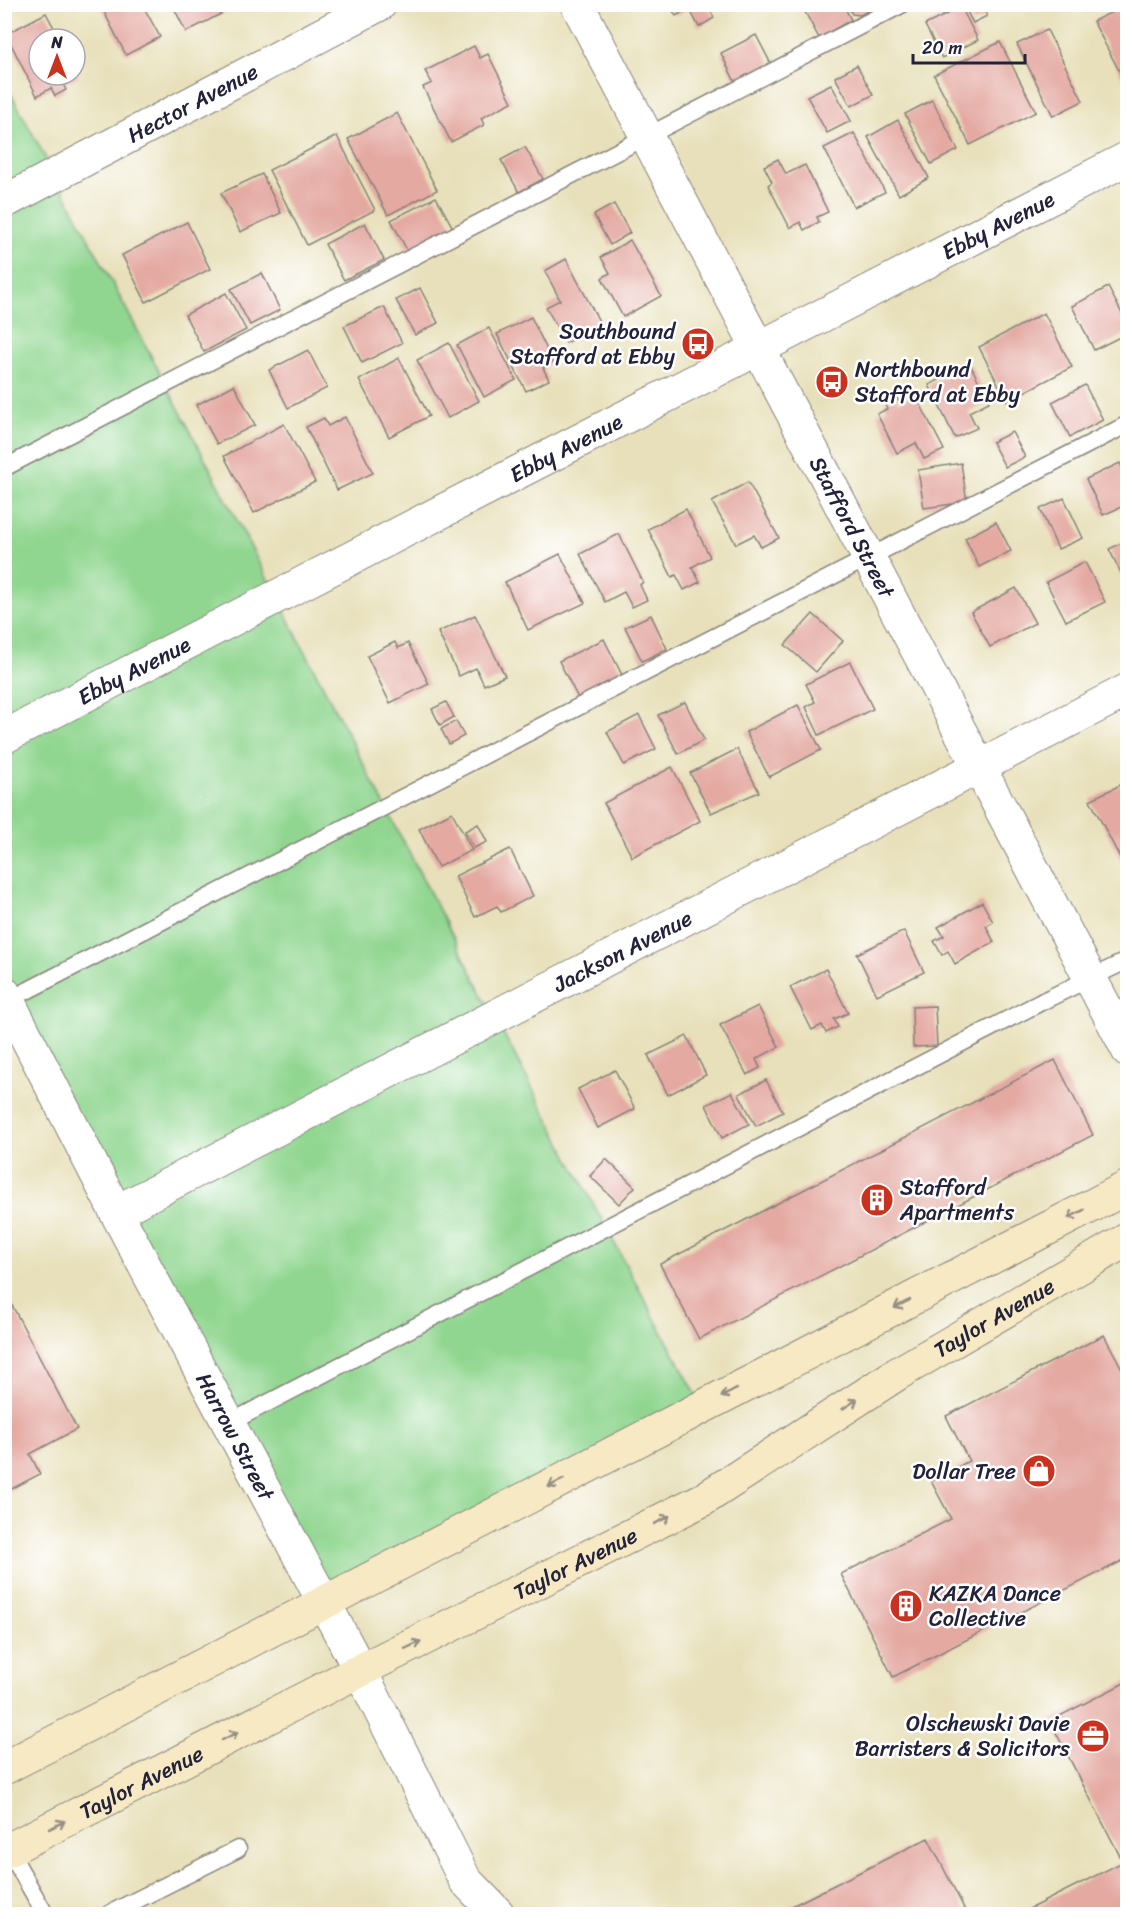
<svg xmlns="http://www.w3.org/2000/svg" width="1132" height="1919" viewBox="0 0 1132 1919" font-family="Sriracha,sans-serif">
<rect width="100%" height="100%" fill="#fff"/>
<filter id="ink" filterUnits="userSpaceOnUse"><feTurbulence type="fractalNoise" baseFrequency=".0167" numOctaves="2"/><feDisplacementMap in="SourceGraphic" scale="12" xChannelSelector="R" yChannelSelector="G"/><feConvolveMatrix kernelMatrix="1 2 1 2 8 2 1 2 1" color-interpolation-filters="sRGB"/></filter>
<filter id="wash" filterUnits="userSpaceOnUse"><feTurbulence type="fractalNoise" baseFrequency=".008" numOctaves="4" result="noise"/><feDisplacementMap in="SourceGraphic" scale="24" xChannelSelector="R" yChannelSelector="G"/><feGaussianBlur stdDeviation="1.35" result="paint"/><feColorMatrix in="noise" values="0 0 0 0 0 0 0 0 0 0 0 0 0 0 0 0 0 1.4 0 .05"/><feComposite in="paint" operator="in"/></filter>
<g filter="url(#wash)">
<rect width="100%" height="100%" fill="#e8e0ba"/>
<path fill="#90d690" stroke="#597c66" stroke-width="1.5" d="M 4,81 C 243,520 463,969 703,1407 L 324,1603 L 5,993 Z"/>
<g id="blocks">
<g fill="#e4a9a1">
<polygon points="100,4 142,4 160,37 126,55"/>
<polygon points="172,4 219,4 223,13 186,32"/>
<polygon points="669,4 707,4 714,18 699,27 689,8 676,16"/>
<polygon points="814,4 843,4 851,20 819,38 804,10"/>
<polygon points="848,4 872,4 871,9 860,15 852,14"/>
<polygon points="973,4 981,4 987,16 973,23 965,8"/>
<polygon points="1127,5 1128,6 1128,88 1093,21"/>
<polygon points="961,7 978,40 942,58 925,25"/>
<polygon points="46,13 60,39 39,39 39,75 75,75 75,69 79,76 63,84 66,90 55,96 51,88 37,96 6,34"/>
<polygon points="1047,30 1083,101 1053,116 1017,44"/>
<polygon points="756,35 771,64 735,82 721,53"/>
<polygon points="1000,42 1036,112 970,145 934,75"/>
<polygon points="474,46 480,58 488,54 512,102 481,118 484,125 451,142 423,87 432,83 425,71"/>
<polygon points="857,65 873,95 851,106 835,77"/>
<polygon points="831,84 851,121 827,133 807,96"/>
<polygon points="932,100 958,150 931,164 905,114"/>
<polygon points="397,113 437,190 388,215 348,139"/>
<polygon points="898,120 929,178 899,195 868,137"/>
<polygon points="854,133 885,192 854,207 824,148"/>
<polygon points="337,136 375,210 307,245 269,170"/>
<polygon points="525,147 543,179 519,192 501,160"/>
<polygon points="778,159 786,174 805,165 828,212 817,217 819,222 804,230 800,222 790,228 768,185 772,182 764,166"/>
<polygon points="262,174 281,213 240,232 221,193"/>
<polygon points="436,197 453,228 408,252 391,220"/>
<polygon points="614,204 630,233 610,245 594,215"/>
<polygon points="187,222 210,269 146,302 122,255"/>
<polygon points="365,223 384,260 344,280 325,244"/>
<polygon points="630,240 661,296 623,317 602,278 610,273 601,257"/>
<polygon points="566,259 601,325 566,343 546,307 560,300 545,271"/>
<polygon points="262,273 280,310 250,325 231,289"/>
<polygon points="1108,287 1128,325 1128,333 1094,350 1072,306"/>
<polygon points="420,288 438,323 415,335 396,300"/>
<polygon points="226,293 246,330 204,352 185,315"/>
<polygon points="384,307 402,343 362,363 344,326"/>
<polygon points="1044,313 1072,367 1007,401 979,347"/>
<polygon points="531,317 553,362 543,368 549,380 526,391 497,334"/>
<polygon points="489,328 516,380 484,397 457,345"/>
<polygon points="449,343 479,401 448,418 417,360"/>
<polygon points="308,350 327,388 288,408 269,370"/>
<polygon points="399,358 429,416 389,437 359,380"/>
<polygon points="970,364 989,402 969,412 977,428 955,438 929,385"/>
<polygon points="234,385 255,425 217,444 196,405"/>
<polygon points="1085,385 1103,420 1070,437 1052,402"/>
<polygon points="915,394 944,450 924,459 916,443 897,453 877,414 887,409 884,403 896,397 899,402"/>
<polygon points="345,417 373,473 337,490 306,427 324,418 328,426"/>
<polygon points="284,424 315,482 254,513 224,456"/>
<polygon points="1012,432 1025,457 1005,467 992,442"/>
<polygon points="961,463 967,502 924,508 918,470"/>
<polygon points="1120,463 1128,480 1128,504 1103,515 1086,479"/>
<polygon points="748,482 779,538 761,547 754,535 736,544 712,502"/>
<polygon points="1064,498 1083,538 1058,549 1040,509"/>
<polygon points="686,509 710,557 692,567 700,582 684,590 676,575 672,577 648,529"/>
<polygon points="996,522 1011,551 979,567 965,538"/>
<polygon points="619,534 643,582 640,585 647,600 632,607 624,592 605,602 580,554"/>
<polygon points="1128,540 1128,587 1109,549"/>
<polygon points="560,554 585,603 528,630 505,582"/>
<polygon points="1085,562 1105,602 1066,621 1046,582"/>
<polygon points="1016,588 1035,623 990,647 971,612"/>
<polygon points="813,614 843,641 816,672 785,645"/>
<polygon points="475,615 505,676 484,685 476,668 459,676 438,632"/>
<polygon points="651,615 667,649 642,661 625,627"/>
<polygon points="604,639 623,677 579,700 559,661"/>
<polygon points="395,642 398,648 408,643 429,684 390,703 367,656"/>
<polygon points="850,662 873,709 819,735 806,707 815,702 806,684"/>
<polygon points="446,702 454,717 440,725 432,709"/>
<polygon points="685,702 704,740 678,754 658,715"/>
<polygon points="798,705 821,750 769,777 746,732"/>
<polygon points="639,715 656,749 624,765 607,732"/>
<polygon points="456,721 464,736 449,744 441,729"/>
<polygon points="737,749 759,792 711,813 690,773"/>
<polygon points="672,767 700,821 632,857 604,803"/>
<polygon points="1128,781 1128,873 1090,800"/>
<polygon points="452,812 472,850 438,867 419,829"/>
<polygon points="478,824 487,842 474,848 465,831"/>
<polygon points="510,849 533,896 501,912 497,906 475,917 455,876"/>
<polygon points="982,902 993,922 986,926 994,942 955,964 948,951 942,955 934,941 944,936 938,927"/>
<polygon points="904,931 924,972 877,995 857,954"/>
<polygon points="826,969 848,1013 834,1019 838,1027 826,1033 822,1025 812,1030 790,987"/>
<polygon points="758,1006 779,1047 756,1059 760,1068 747,1075 720,1025"/>
<polygon points="935,1006 937,1046 913,1047 912,1007"/>
<polygon points="687,1036 706,1075 668,1095 648,1055"/>
<polygon points="1055,1060 1093,1135 699,1339 660,1264"/>
<polygon points="615,1070 635,1109 598,1128 578,1089"/>
<polygon points="766,1080 783,1112 756,1126 739,1094"/>
<polygon points="732,1092 749,1124 722,1138 706,1105"/>
<polygon points="606,1159 635,1187 619,1204 590,1176"/>
<polygon points="4,1290 77,1429 30,1454 40,1474 4,1493"/>
<polygon points="1104,1335 1128,1380 1128,1558 893,1677 841,1574 951,1519 931,1481 969,1461 946,1416"/>
<polygon points="1128,1681 1128,1914 1019,1914 1123,1862 1050,1721"/>
<polygon points="928,1838 967,1914 776,1914"/>
</g>
</g>
</g>
<g filter="url(#ink)">
<use href="#blocks" fill-opacity="0" stroke="#85817a" stroke-width="1.5"/>
<g fill="none" stroke-linecap="round" stroke-linejoin="round">
<defs>
<g id="service">
<polyline points="4,468 903,4"/>
<polyline points="9,1000 1128,424"/>
<polyline points="229,1423 1043,1001 1128,960"/>
<polyline points="9,1850 45,1914"/>
<polyline points="109,1914 238,1849"/>
</g>
<g id="minor">
<path id="s1" d="M 4,202 L 380,4"/>
<path id="s2" d="M 4,737 L 1128,158"/>
<path id="s3" d="M 116,1212 L 1128,690"/>
</g>
<g id="tertiary">
<path id="s4" d="M 577,4 L 1128,1050"/>
<path id="s5" d="M 4,993 L 116,1212 L 360,1670 L 465,1880 L 498,1914"/>
</g>
<g id="secondary">
<polyline points="4,1768 1128,1187"/>
<path id="s6" d="M 4,1852 L 329,1686 L 704,1499 L 897,1374 L 1128,1239"/>
</g>
</defs>
<use href="#service" stroke="#85817a" stroke-width="19"/>
<use href="#minor" stroke="#85817a" stroke-width="35"/>
<use href="#tertiary" stroke="#85817a" stroke-width="35"/>
<use href="#secondary" stroke="#85817a" stroke-width="35"/>
<use href="#service" stroke="#fff" stroke-width="16"/>
<use href="#minor" stroke="#fff" stroke-width="33"/>
<use href="#tertiary" stroke="#fff" stroke-width="33"/>
<use href="#secondary" stroke="#f6e9c3" stroke-width="33"/>
</g>
<defs><path id="oneway-shaft" d="M-6 0H5M1.5-3L5.5 0L1.5 3" fill="none" stroke-width="1.6" stroke-linecap="round" stroke-linejoin="round" transform="scale(1.5)"/></defs>
<g stroke="#978f86">
<use href="#oneway-shaft" transform="translate(1076 1214) rotate(153)"/>
<use href="#oneway-shaft" transform="translate(902 1304) rotate(153)"/>
<use href="#oneway-shaft" transform="translate(729 1393) rotate(153)"/>
<use href="#oneway-shaft" transform="translate(850 1404) rotate(-33)"/>
<use href="#oneway-shaft" transform="translate(556 1483) rotate(153)"/>
<use href="#oneway-shaft" transform="translate(662 1520) rotate(-27)"/>
<use href="#oneway-shaft" transform="translate(413 1645) rotate(-25)"/>
<use href="#oneway-shaft" transform="translate(230 1736) rotate(-27)"/>
<use href="#oneway-shaft" transform="translate(57 1825) rotate(-27)"/>
</g>
</g>
<defs>
<symbol id="bus-disc" viewBox="-11 -11 22 22"><circle r="9.5" fill="#c8321e" stroke="#fff"/><path d="M-5-6H5V4H4V6H2V4H-2V6H-4V4H-5ZM-3.5-4V0h7V-4ZM-3.5 1.2v1.5H-2V1.2ZM2 1.2v1.5H3.5V1.2Z" fill="#fff"/></symbol>
<symbol id="building-disc" viewBox="-11 -11 22 22"><circle r="9.5" fill="#c8321e" stroke="#fff"/><path d="M-4-6H4V6H1V3H-1V6H-4ZM-2.5-4.3h1.7v1.8h-1.7ZM.8-4.3h1.7v1.8H.8ZM-2.5-1h1.7V.8h-1.7ZM.8-1h1.7V.8H.8Z" fill="#fff"/></symbol>
<symbol id="shop-disc" viewBox="-11 -11 22 22"><circle r="9.5" fill="#c8321e" stroke="#fff"/><path d="M-5-2.5h2.3a2.7 3.5 0 0 1 5.4 0H5L5.5 6h-11ZM-1.5-2.5h3a1.5 2.3 0 0 0-3 0Z" fill="#fff"/></symbol>
<symbol id="office-disc" viewBox="-11 -11 22 22"><circle r="9.5" fill="#c8321e" stroke="#fff"/><path d="M-6-3h4V-5.5h4V-3h4V5H-6ZM-1-4.5V-3h2v-1.5ZM-6 0V1H6V0Z" fill="#fff"/></symbol>
</defs>
<g fill-rule="evenodd">
<use href="#bus-disc" x="679" y="325" width="38" height="38"/>
<use href="#bus-disc" x="813" y="363" width="38" height="38"/>
<use href="#building-disc" x="858" y="1181" width="38" height="38"/>
<use href="#shop-disc" x="1020" y="1452" width="38" height="38"/>
<use href="#building-disc" x="887" y="1587" width="38" height="38"/>
<use href="#office-disc" x="1074" y="1717" width="38" height="38"/>
</g>
<g text-anchor="middle" stroke-width="5" stroke-linejoin="round" paint-order="stroke">
<g font-size="22" fill="#22223b" stroke="#fff">
<text dy="8" stroke="none"><textPath href="#s1" startOffset="213">Hector Avenue</textPath></text>
<text dy="8" stroke="none"><textPath href="#s2" startOffset="1118">Ebby Avenue</textPath></text>
<text dy="8" stroke="none"><textPath href="#s2" startOffset="632">Ebby Avenue</textPath></text>
<text dy="8" stroke="none"><textPath href="#s4" startOffset="591">Stafford Street</textPath></text>
<text dy="8" stroke="none"><textPath href="#s2" startOffset="146">Ebby Avenue</textPath></text>
<text dy="8" stroke="none"><textPath href="#s3" startOffset="570">Jackson Avenue</textPath></text>
<text dy="8" stroke="none"><textPath href="#s6" startOffset="1126">Taylor Avenue</textPath></text>
<text dy="8" stroke="none"><textPath href="#s5" startOffset="500">Harrow Street</textPath></text>
<text dy="8" stroke="none"><textPath href="#s6" startOffset="640">Taylor Avenue</textPath></text>
<text dy="8" stroke="none"><textPath href="#s6" startOffset="154">Taylor Avenue</textPath></text>
</g>
<g font-size="22" fill="#22223b" stroke="#fff" text-anchor="end">
<text x="675" y="339">Southbound<tspan x="675" dy="25">Stafford at Ebby</tspan></text>
<text x="855" y="377" text-anchor="start">Northbound<tspan x="855" dy="25">Stafford at Ebby</tspan></text>
<text x="900" y="1195" text-anchor="start">Stafford<tspan x="900" dy="25">Apartments</tspan></text>
<text x="1016" y="1479">Dollar Tree</text>
<text x="929" y="1601" text-anchor="start">KAZKA Dance<tspan x="929" dy="25">Collective</tspan></text>
<text x="1070" y="1731">Olschewski Davie<tspan x="1070" dy="25">Barristers &amp; Solicitors</tspan></text>
</g>
</g>
<rect width="1132" height="1919" fill="none" stroke="#fff" stroke-width="24"/>
<g transform="translate(57 57)"><circle r="28" fill="#ffffff" stroke="#a7a7b1" stroke-width="1.5"/>
<path d="M0-4.5L10 22L0 15L-10 22Z" fill="#c8321e"/>
<text y="-9" font-size="16" font-weight="bold" text-anchor="middle" fill="#22223b">N</text>
</g>
<path d="M913 54v9h112v-9" fill="none" stroke="#22223b" stroke-width="3"/>
<text x="922" y="54" font-size="18" fill="#22223b" stroke="#ffffff" stroke-width="4.5" paint-order="stroke">20 m</text>
</svg>
